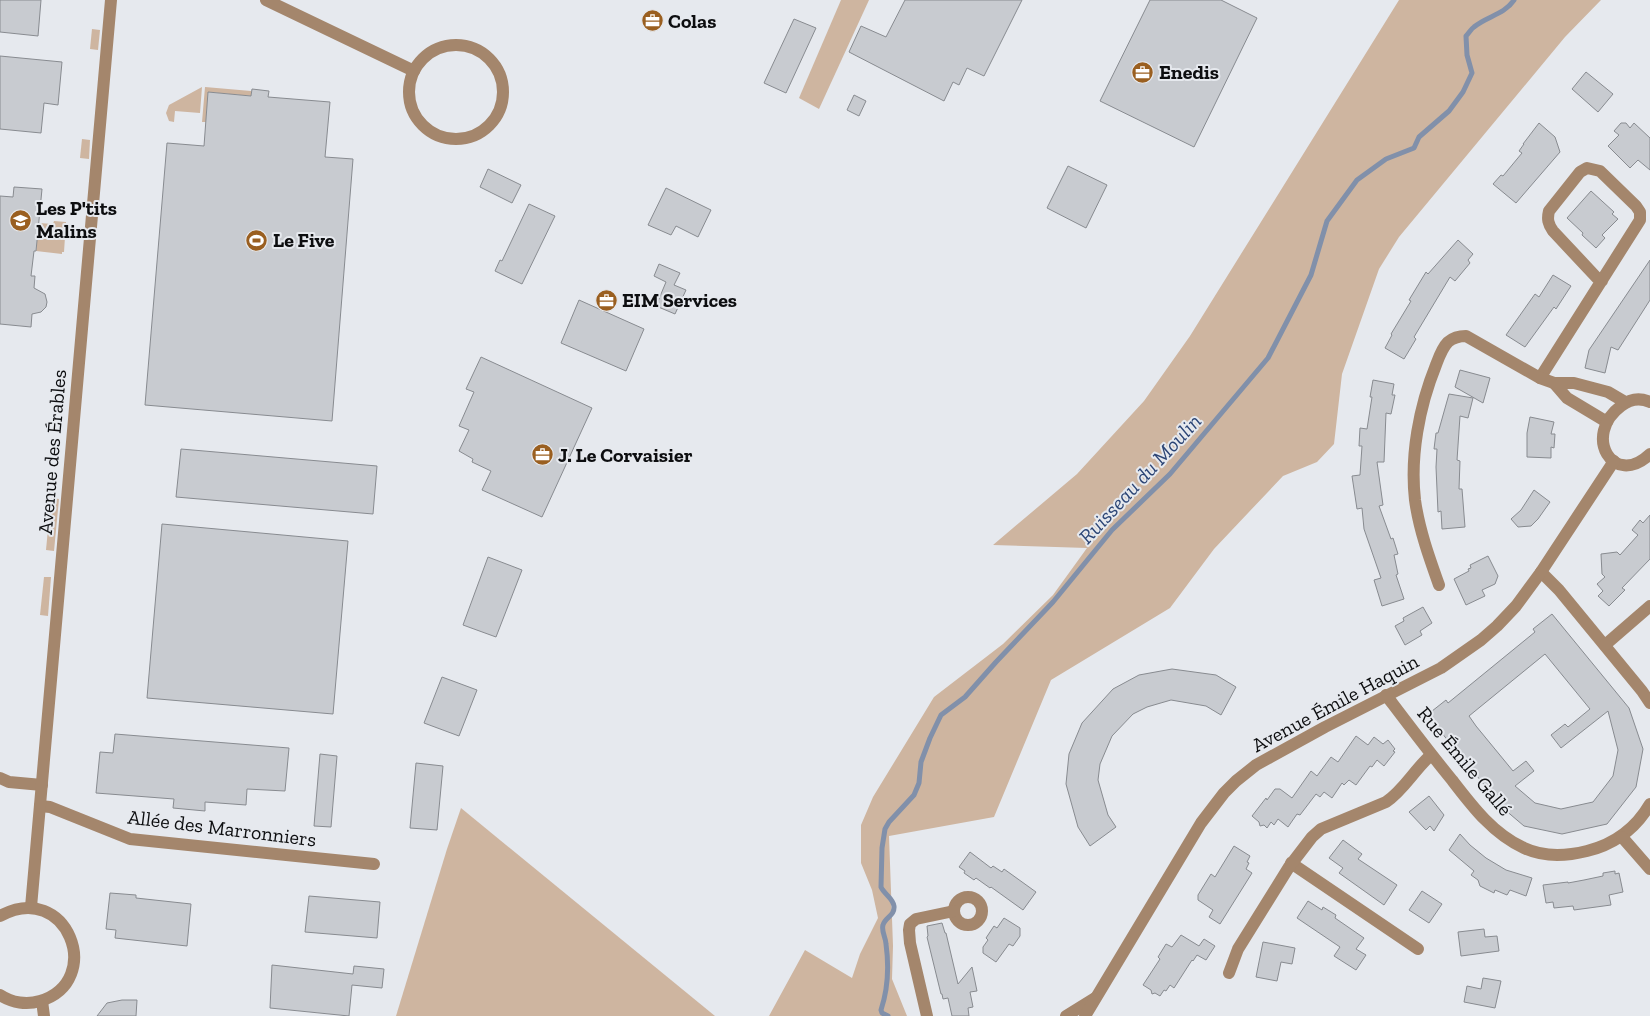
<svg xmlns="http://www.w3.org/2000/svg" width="1650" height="1016" viewBox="0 0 1650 1016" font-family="'Zilla Slab',serif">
<rect width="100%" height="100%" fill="#e6e9ee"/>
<g fill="#ceb5a0">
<polygon points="841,0 869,0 819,109 799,98"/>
<polygon points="1399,0 1601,0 1565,37 1399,237 1379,269 1342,374 1334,444 1317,462 1283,476 1214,549 1170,608 1051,680 994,817 889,836 893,946 892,979 907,1016 769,1016 805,950 852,978 860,954 878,918 872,890 861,863 861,825 873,797 934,697 1003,644 1053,595 1087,548 993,545 1077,474 1144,401 1190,336"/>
<polygon points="92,29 100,30 98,50 90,49"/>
<polygon points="202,87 200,113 175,111 174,122 169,121 166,113 169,105"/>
<polygon points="205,87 251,91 251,96 208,92 206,122 202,122"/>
<polygon points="82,139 90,140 89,159 80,158"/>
<polygon points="54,221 66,222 64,252 62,252 62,254 36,251 39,223 53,224"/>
<polygon points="51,498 59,499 54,551 46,550"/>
<polygon points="44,577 51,577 48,616 40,615"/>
<polygon points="461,808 715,1016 396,1016 447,849"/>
</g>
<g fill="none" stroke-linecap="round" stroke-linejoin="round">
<path stroke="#8190aa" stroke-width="5" d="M 888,1016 L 882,1013 L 881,1010 C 888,989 889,966 886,944 C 886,938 881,931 883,925 C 885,917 895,916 894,906 C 893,898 884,894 881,887 L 882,848 L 885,829 L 889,822 L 914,795 L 919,783 L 921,762 L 930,738 L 941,715 L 965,697 L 996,662 L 1053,602 L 1112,530 L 1170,474 L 1268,358 L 1311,275 L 1327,221 L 1357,180 L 1386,159 L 1414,148 L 1419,137 L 1449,111 L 1463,92 L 1472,73 L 1467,55 L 1466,36 C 1469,33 1471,29 1474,27 C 1487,16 1504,15 1514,0"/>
</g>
<g fill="#c8cbd0" stroke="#888b90" fill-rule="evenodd">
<polygon points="0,0 41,0 38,36 0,32"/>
<polygon points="905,0 1022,0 984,76 967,68 959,85 953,82 944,101 849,52 861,26 886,37"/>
<polygon points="1150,0 1221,0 1257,18 1194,147 1100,101"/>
<polygon points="794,19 816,28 786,93 764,83"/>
<polygon points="0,56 62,62 58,105 44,103 41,133 0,129"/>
<polygon points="1586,72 1613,94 1598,112 1572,89"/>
<polygon points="252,89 269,91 268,97 330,102 325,157 353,159 332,421 145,405 167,143 204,146 208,92 251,96"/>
<polygon points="854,95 866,101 859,116 847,110"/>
<polygon points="1539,123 1555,137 1560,152 1516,203 1493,184 1501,175 1503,176 1522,153 1519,151 1524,144 1523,144"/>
<polygon points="1621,123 1626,123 1630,128 1634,123 1650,138 1650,170 1638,160 1630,168 1608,146 1619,135 1614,131"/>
<polygon points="1068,166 1107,185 1086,228 1047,208"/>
<polygon points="488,169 521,185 512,203 480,187"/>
<polygon points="14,187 42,189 36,251 34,251 31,276 35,276 34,288 45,294 47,302 46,307 41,312 32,314 31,327 0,324 0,196 13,197"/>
<polygon points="666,188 711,210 698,237 676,226 671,235 648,225"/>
<polygon points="1591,191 1614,212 1612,214 1618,219 1602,235 1605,238 1596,248 1582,235 1583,233 1567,218"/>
<polygon points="529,204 555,216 522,284 495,271 500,260 502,261"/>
<polygon points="1458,240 1473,254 1468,260 1470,263 1455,281 1450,277 1414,337 1416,339 1404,359 1385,348 1392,335 1391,334 1411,301 1409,300 1426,272 1428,274"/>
<polygon points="1650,260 1650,300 1618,350 1611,347 1605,373 1585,368 1589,350"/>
<polygon points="659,264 680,273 674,285 686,290 675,314 656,306 666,282 654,276"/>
<polygon points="1553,275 1571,286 1556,309 1554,307 1525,347 1506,335 1535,294 1539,297"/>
<polygon points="579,300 644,329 626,371 561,343"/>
<polygon points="481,357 592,408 542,517 482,490 491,471 472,462 473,459 459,451 469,430 459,426 474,392 466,389"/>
<polygon points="1460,370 1490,378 1483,403 1455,387"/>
<polygon points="1373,380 1394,384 1392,395 1395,395 1391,414 1386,413 1384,462 1377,462 1383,505 1379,506 1391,539 1393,538 1398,554 1394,555 1398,574 1396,575 1404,599 1382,606 1374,580 1381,578 1364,529 1362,508 1357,509 1352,476 1360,475 1362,446 1359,446 1360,428 1367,429 1372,397 1370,397"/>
<polygon points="1449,394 1473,398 1468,418 1460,416 1457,460 1460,461 1459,489 1462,489 1465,527 1442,529 1441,511 1438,512 1436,467 1437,449 1434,449 1436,433 1438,433"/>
<polygon points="1530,417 1554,422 1551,434 1555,434 1554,448 1551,447 1551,458 1527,457 1527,433"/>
<polygon points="181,449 377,466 373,514 176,497"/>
<polygon points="1534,490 1550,502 1538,519 1531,526 1518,527 1511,519 1521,510"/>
<polygon points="1650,515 1650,559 1622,588 1625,590 1609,606 1598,596 1603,591 1597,584 1605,577 1602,574 1601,554 1617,552 1620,555 1638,535 1632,530 1640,520 1643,523"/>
<polygon points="162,524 348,541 333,714 147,698"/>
<polygon points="1488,556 1498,576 1495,584 1482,590 1485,596 1466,605 1454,579 1469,571 1468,569 1471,568 1470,565"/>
<polygon points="488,557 522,570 496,637 463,625"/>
<polygon points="1423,607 1432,623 1420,631 1422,635 1405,645 1395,626 1404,621 1403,618"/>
<path d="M 1552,614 L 1629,708 L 1643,749 L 1636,787 L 1607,824 L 1562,834 L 1524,826 L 1504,809 L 1427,715 L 1446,700 L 1448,703 L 1535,632 L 1533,629 ZM 1545,654 L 1590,709 L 1568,727 L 1565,724 L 1551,735 L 1561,748 L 1608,711 L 1618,750 L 1613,776 L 1593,802 L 1561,809 L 1535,803 L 1515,786 L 1534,771 L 1526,761 L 1513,771 L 1476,726 L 1469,716 Z"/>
<polygon points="1172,669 1216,675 1236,687 1221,715 1206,706 1171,700 1147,707 1133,714 1112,736 1100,764 1098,780 1108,815 1116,827 1090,846 1078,827 1066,784 1069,754 1082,723 1113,689 1139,675"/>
<polygon points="442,677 477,690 459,736 424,723"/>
<polygon points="115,734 289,748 285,791 247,789 246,805 205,802 205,811 173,808 174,799 96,793 100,752 113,753"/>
<polygon points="1356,736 1368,745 1374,737 1383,744 1388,740 1395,749 1393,751 1395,752 1384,766 1377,760 1372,767 1370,766 1356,785 1349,780 1344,785 1342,783 1332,798 1324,792 1320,797 1316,794 1300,815 1297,814 1288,827 1278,819 1274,825 1271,822 1267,828 1264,825 1260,826 1259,822 1252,816 1266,798 1267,800 1275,789 1280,789 1292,798 1311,771 1317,776 1331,757 1338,762"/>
<polygon points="320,754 337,756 331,827 314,826"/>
<polygon points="416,763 443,766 437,830 410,828"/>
<polygon points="1429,796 1444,815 1434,831 1430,826 1426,830 1409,812"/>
<polygon points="1460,834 1470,845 1486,858 1506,870 1532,878 1526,896 1510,890 1507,895 1495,890 1494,893 1480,886 1478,880 1471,875 1474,871 1449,850"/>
<polygon points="1343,840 1362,854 1358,859 1397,885 1384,905 1339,873 1343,868 1329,858"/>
<polygon points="1234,846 1250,856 1247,862 1249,863 1246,869 1252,873 1220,924 1209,917 1213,910 1198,900 1198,895 1211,874 1215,877"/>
<polygon points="970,852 991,868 993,866 1002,872 1004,869 1036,892 1023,910 991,887 990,888 976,878 974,880 964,873 965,871 959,867"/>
<polygon points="1615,871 1615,874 1619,873 1623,892 1609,895 1611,905 1574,910 1573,906 1554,908 1553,902 1546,903 1543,885 1568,882 1568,883 1584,880 1603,876 1603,873"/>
<polygon points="1422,891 1442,904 1429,923 1409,910"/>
<polygon points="110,893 136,895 136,898 191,904 187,946 115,938 116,930 106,929"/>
<polygon points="309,896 380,902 377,938 305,932"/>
<polygon points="1308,901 1322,910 1323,907 1336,915 1335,918 1364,938 1356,949 1366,955 1356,970 1334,956 1340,947 1297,918"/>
<polygon points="1004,918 1020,928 1020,936 1013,946 1009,944 996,962 983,953 983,947 988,940 986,938 994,926 997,928"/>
<polygon points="942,923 945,933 946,933 958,984 972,967 977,991 970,992 973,1007 968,1008 969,1016 952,1016 948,998 943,999 942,994 941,994 927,937 928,936 927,926"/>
<polygon points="1484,929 1485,937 1497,936 1499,951 1461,956 1458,932"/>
<polygon points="1181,935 1199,946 1204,939 1215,946 1206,960 1197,955 1193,961 1192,960 1174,988 1170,985 1166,991 1164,990 1160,996 1155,993 1152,994 1151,990 1143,985 1160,959 1158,957 1166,944 1172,947"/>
<polygon points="1263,942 1295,948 1292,964 1281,962 1277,981 1256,977"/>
<polygon points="272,965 353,974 354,966 384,969 382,988 352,985 349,1016 270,1008"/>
<polygon points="1483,978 1501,981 1495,1008 1464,1002 1467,986 1481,989"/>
<polygon points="122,1000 137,1000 136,1016 97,1016 107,1003"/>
</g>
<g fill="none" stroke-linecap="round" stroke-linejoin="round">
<g stroke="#a4866c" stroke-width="12">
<polyline points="266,0 414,71"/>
<circle cx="456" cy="92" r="47"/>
<path d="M 1540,378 L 1640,220 L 1640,212 L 1636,206 L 1600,171 L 1587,168 L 1580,172 L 1549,211 C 1547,219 1548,224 1553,231 L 1597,278 L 1602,281"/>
<polyline points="1554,383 1567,398 1607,422"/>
<path d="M 1650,402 C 1639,397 1630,399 1621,406 C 1582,435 1613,489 1650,454"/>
<polyline points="1541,572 1559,590 1642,691 1650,703"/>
<path d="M 1439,585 C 1429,557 1419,529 1415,500 C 1410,456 1419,407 1436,365 C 1439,357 1442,348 1448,342 C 1454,337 1459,336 1466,336 L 1540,378 L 1554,383 L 1574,383 L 1608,392 L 1625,402"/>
<polyline points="1605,645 1650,606"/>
<path d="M 1386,695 C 1408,724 1429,752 1452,780 C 1472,806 1493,834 1524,848 C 1543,857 1567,856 1587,851 C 1615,844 1636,828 1650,804"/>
<polyline points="0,778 9,782 42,785"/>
<polyline points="40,806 50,807 130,839 374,864"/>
<polyline points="1622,837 1650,869"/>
<polyline points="1291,863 1418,949"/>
<circle cx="968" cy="911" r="14"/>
<polyline points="31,907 111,0"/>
<path d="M 0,916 C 67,879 106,981 40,1001 C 27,1005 12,1003 0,995"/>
<path d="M 1229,973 L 1238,949 L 1289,867 L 1312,837 L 1321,829 L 1386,802 C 1404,790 1414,770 1431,755"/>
<polyline points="42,1001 44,1016"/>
<polyline points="927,1016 910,943 909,930 910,924 916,919 954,911"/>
<polyline points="1066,1016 1095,998"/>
<polyline points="1085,1016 1201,823 1224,793 1236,781 1256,765 1325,727 1441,668 1481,640 1497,626 1516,606 1541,572 1614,461"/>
</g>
</g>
<defs>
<symbol id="office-disc" viewBox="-11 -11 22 22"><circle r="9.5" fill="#9a5f20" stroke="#e6e9ee"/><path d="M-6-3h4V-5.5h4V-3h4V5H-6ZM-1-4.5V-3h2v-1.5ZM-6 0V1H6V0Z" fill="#fff"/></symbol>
<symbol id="school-disc" viewBox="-11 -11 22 22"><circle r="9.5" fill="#9a5f20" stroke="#e6e9ee"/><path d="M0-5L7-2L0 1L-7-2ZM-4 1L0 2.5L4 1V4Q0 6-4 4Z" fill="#fff"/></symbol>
<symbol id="stadium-disc" viewBox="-11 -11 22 22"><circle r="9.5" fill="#9a5f20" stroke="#e6e9ee"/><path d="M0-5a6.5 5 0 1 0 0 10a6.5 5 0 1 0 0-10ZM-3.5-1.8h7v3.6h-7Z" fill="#fff"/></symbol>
</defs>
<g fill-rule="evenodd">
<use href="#office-disc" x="640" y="8" width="25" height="25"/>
<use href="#office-disc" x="1130" y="60" width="25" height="25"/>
<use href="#school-disc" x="8" y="208" width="25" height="25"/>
<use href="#stadium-disc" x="244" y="228" width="25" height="25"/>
<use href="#office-disc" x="594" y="288" width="25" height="25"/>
<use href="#office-disc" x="530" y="442" width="25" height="25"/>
</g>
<g text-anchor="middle" stroke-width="4" stroke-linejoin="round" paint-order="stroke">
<g font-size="20" font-weight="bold" fill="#0d0e10" stroke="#e6e9ee" text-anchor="start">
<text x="668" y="28">Colas</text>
<text x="1159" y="79">Enedis</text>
<text x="36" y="215">Les P'tits<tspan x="36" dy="23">Malins</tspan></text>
<text x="273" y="247">Le Five</text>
<text x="622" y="307">EIM Services</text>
<text x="558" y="462">J. Le Corvaisier</text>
</g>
<g font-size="20" fill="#0d0e10" stroke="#e6e9ee">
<text transform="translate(52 452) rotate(-85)" y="7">Avenue des Érables</text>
<text transform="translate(1335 703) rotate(-28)" y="7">Avenue Émile Haquin</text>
<text transform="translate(1465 761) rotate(50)" y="7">Rue Émile Gallé</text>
<text transform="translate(222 828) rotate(7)" y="7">Allée des Marronniers</text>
</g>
<g font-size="21" font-style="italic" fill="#2c4575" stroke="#e6e9ee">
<text transform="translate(1140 479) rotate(-47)" y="7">Ruisseau du Moulin</text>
</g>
</g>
</svg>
